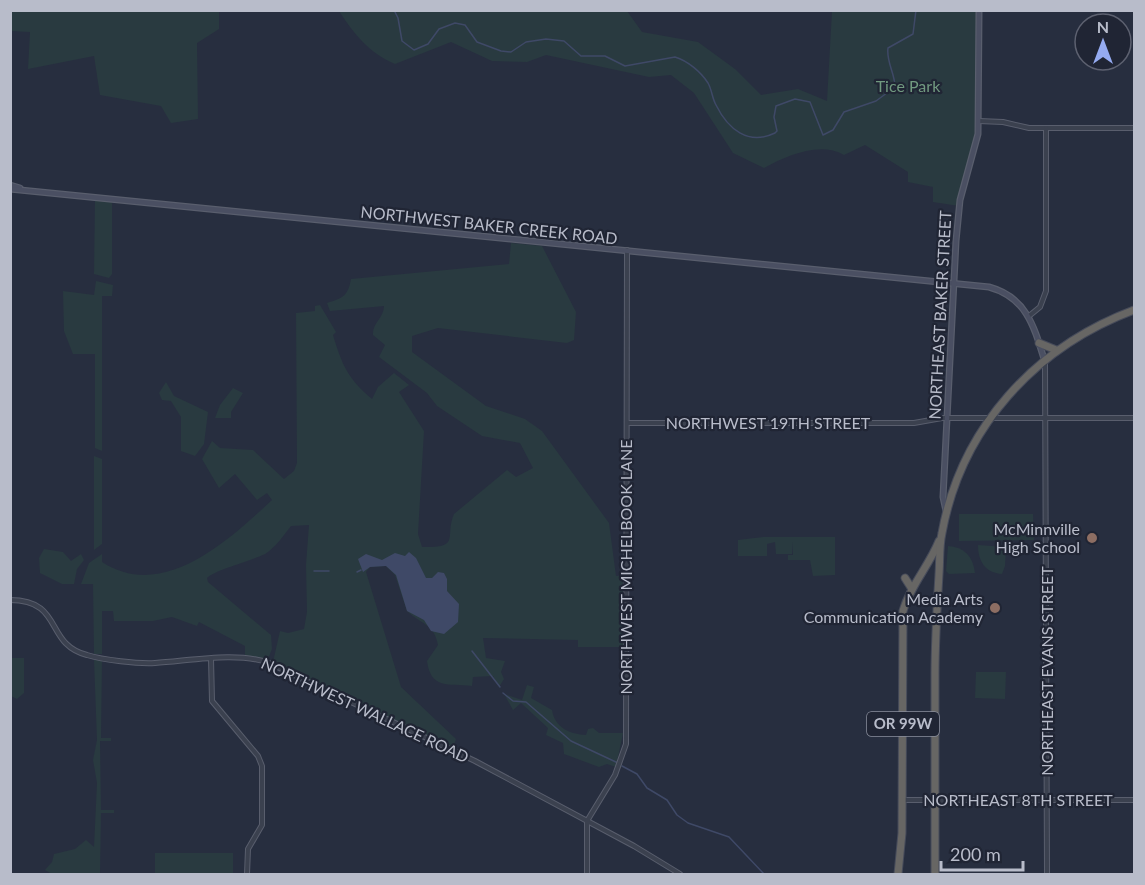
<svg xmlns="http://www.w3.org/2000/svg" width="1145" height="885" viewBox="0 0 1145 885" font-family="Lato,sans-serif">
<rect width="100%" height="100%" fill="#272e3f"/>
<g fill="#293a40">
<polygon points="11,10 219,11 219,29 197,43 198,119 171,123 161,106 100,95 94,56 28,69 30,32 11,31"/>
<path d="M 339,11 L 627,11 L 642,32 L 698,42 L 735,69 L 761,95 L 798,89 L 827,101 L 832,11 L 979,11 L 976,148 L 959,206 L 933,202 L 933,187 L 908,182 L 908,172 L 865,145 L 844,155 C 819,141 787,156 764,168 L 733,153 L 694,93 L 671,75 L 649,77 L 546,55 L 527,62 L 492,61 L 451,42 L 395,64 C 369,53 354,34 339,11 Z"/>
<polygon points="95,199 111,201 112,204 112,274 109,278 94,274"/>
<path d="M 511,243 L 542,246 L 576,312 L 574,340 L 567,343 L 438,328 L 412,336 L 412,352 L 486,406 L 525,419 L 542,431 L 609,523 L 616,576 L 623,576 L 623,647 L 578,647 L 578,640 L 483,638 L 486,658 L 505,661 L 501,672 L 504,679 L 499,687 L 493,676 L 473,677 L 472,686 C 448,683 431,690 427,661 L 438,645 C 434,623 420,624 407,611 L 395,575 L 386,566 L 370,567 L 366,572 L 401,687 L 456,739 L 454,745 L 451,747 L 273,662 L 280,631 L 288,633 L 304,629 L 307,612 L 306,565 L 309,525 L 291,526 C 284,535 275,548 265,554 C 251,561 215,570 207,578 L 208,582 L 271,635 L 272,649 L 268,659 L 245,656 L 245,646 L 199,622 L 197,626 L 172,617 L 153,621 L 114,621 L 113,611 L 102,611 L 102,654 L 94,654 L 93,584 L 81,584 L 89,563 L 102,554 L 102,562 C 163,602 229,540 272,500 L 267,493 L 257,500 L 235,474 L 219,488 L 202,459 L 212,441 L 220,448 L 253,450 L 284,479 L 294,471 L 297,463 L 296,313 L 315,311 L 315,306 L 320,305 L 336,332 L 333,335 C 342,365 348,379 372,399 L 378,387 L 394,373 L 409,385 L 399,392 L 424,431 L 418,534 L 422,547 C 462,548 444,537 454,514 L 507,470 L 516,477 L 533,468 L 520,443 L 482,436 L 437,406 L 427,393 L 379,357 L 385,345 L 373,335 C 372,323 384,318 384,306 L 330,311 L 327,303 C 343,298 348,296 351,279 L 509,264 Z"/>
<polygon points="96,281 113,285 112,296 102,296 102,451 95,448 95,354 73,354 64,331 63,291 94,295"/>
<polygon points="166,382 174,396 208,412 204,444 195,456 181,451 181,417 171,401 162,400 159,393"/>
<polygon points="233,388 243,393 231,412 231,418 215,418 220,405"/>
<polygon points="94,456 102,459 102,544 94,550"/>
<polygon points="959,514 1033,514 1034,540 959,541"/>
<polygon points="763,537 835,537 835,575 813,576 810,560 788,560 788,555 793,555 792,542 792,554 776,554 775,542 767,544 767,556 738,556 738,540"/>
<path d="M 978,545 L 1006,547 L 1005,566 L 1002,574 C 985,573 978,561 978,545 Z"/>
<path d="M 948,546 C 964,547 973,556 975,573 L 949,574 L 946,571 Z"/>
<polygon points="44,549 63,552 71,561 81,554 84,560 77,569 74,584 62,584 40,573 39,558"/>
<polygon points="24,658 24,693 17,699 11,696 11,658"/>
<polygon points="94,660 102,660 101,738 111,738 111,741 100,741 101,810 114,810 114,813 101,813 100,874 52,874 45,870 52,862 54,854 75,849 86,840 94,847 97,783 93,760 97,740"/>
<polygon points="976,672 1006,672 1005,699 975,698"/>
<path d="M 527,685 L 534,687 L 531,698 L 552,710 C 555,728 570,734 586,735 L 588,729 L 593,728 L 599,733 L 623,733 L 616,767 L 607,764 L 599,767 L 564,754 L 563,743 L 546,735 L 548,728 L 521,703 L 513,710 L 504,694 L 522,700 Z"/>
<rect x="155" y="853" width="78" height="21"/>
</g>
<polygon fill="#3f4967" points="409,552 416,558 426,578 432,578 438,572 444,573 447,579 447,591 459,604 458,622 444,634 431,631 424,620 407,611 396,575 386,566 370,567 363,572 358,559 366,554 382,560 395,553 405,556"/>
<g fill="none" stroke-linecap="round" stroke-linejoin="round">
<g stroke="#3f4967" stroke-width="1.5">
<path d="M 394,10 L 398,18 L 402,41 L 414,50 L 428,44 L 439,29 L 455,23 L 465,25 L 477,42 L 501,51 L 511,52 L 526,42 L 546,39 L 564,41 L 581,56 L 605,56 L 625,66 L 675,57 C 688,61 701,72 708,83 C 712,90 712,98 716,105 C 728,129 748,146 775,133 L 777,131 L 774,117 L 776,106 L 795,99 L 810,102 L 823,135 L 833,130 L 844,112 L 876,101 L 895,87 C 895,73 886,62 888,48 L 913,34 L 916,10"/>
<polyline points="314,571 329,571"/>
<polyline points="357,572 361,570"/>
<polyline points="472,651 500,687"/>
<polyline points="503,693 513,701 526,702 571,741 618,763"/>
<polyline points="622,766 637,774 647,788 667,800 677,815 688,823 729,837 764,874"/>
</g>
<defs>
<g id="tertiary">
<polyline points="979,121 1003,122 1029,128 1134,128"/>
<polyline points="1029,316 1040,307 1046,291 1046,128"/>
<polyline points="1045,363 1047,874"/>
<polyline points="627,423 914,423 942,418 1134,418"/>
<path d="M 10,600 C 64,600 44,644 87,655 C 103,660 138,664 155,663 C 189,661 237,651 269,663 L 475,761 L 634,846 L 680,874"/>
<polyline points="211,659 212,701 258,756 262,766 262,825 248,849 247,874"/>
<polyline points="902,800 1134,800"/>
<polyline points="587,874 587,821 615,775 626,744 627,250"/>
</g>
<g id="secondary">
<polyline points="10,185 20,188"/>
<path d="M 10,189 L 989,287 C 1026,297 1034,326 1044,359"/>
<polyline points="946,511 943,497 956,241 960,200 978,134 979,10"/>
</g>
<g id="trunk">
<polyline points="1039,343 1056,350"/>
<polyline points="905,578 912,589"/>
<path d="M 898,874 L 902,833 L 903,611 C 910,586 929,566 939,541"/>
<path d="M 935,874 C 935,808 935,741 935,674 C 935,641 937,608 939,574 C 940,561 939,546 942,533 C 961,428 1035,347 1134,310"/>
</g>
</defs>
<use href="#tertiary" stroke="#595e6d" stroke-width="6"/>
<use href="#secondary" stroke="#595e6d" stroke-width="7"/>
<use href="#trunk" stroke="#464b5a" stroke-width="9"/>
<use href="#tertiary" stroke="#3b414f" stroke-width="4"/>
<use href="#secondary" stroke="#4a4f62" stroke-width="4.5"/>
<use href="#trunk" stroke="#676664" stroke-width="7"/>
</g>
<g fill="#8d6e63" stroke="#202534" stroke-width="2">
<circle cx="1092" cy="538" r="6"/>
<circle cx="995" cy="608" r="6"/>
</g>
<g text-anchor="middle" stroke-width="4.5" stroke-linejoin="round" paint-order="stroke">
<rect fill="#202534" stroke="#8a8f9d" stroke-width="1.5" x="867" y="712" width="72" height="24" rx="4.5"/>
<g font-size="15" font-weight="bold" fill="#b8bcca">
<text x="903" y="729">OR 99W</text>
</g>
<g font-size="16" fill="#719980" stroke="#202534">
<text x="908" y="92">Tice Park</text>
</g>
<g font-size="16" fill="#b8bcca" stroke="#202534">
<text transform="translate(489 225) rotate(6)" y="6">NORTHWEST BAKER CREEK ROAD</text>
<text transform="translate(940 315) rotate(-87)" y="6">NORTHEAST BAKER STREET</text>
<text x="768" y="429">NORTHWEST 19TH STREET</text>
<text transform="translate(626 567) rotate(-90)" y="6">NORTHWEST MICHELBOOK LANE</text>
<text transform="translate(1047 671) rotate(-90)" y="6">NORTHEAST EVANS STREET</text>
<text transform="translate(365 710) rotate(25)" y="6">NORTHWEST WALLACE ROAD</text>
<text x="1018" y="806">NORTHEAST 8TH STREET</text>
</g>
<g font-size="16" fill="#b8bcca" stroke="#202534" text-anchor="end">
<text x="1080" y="535">McMinnville<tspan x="1080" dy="18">High School</tspan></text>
<text x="983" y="605">Media Arts<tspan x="983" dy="18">Communication Academy</tspan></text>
</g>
</g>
<rect width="1145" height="885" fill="none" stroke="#b8bcca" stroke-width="24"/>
<g transform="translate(1103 42)"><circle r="28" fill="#202534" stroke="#5d6170" stroke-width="1.5"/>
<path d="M0-4.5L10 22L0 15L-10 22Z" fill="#95abf1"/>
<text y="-9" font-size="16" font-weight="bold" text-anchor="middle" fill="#b8bcca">N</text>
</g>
<path d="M941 861v9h82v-9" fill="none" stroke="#b8bcca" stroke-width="3"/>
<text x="950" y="861" font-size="18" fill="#b8bcca" stroke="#202534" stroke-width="4.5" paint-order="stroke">200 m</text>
</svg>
